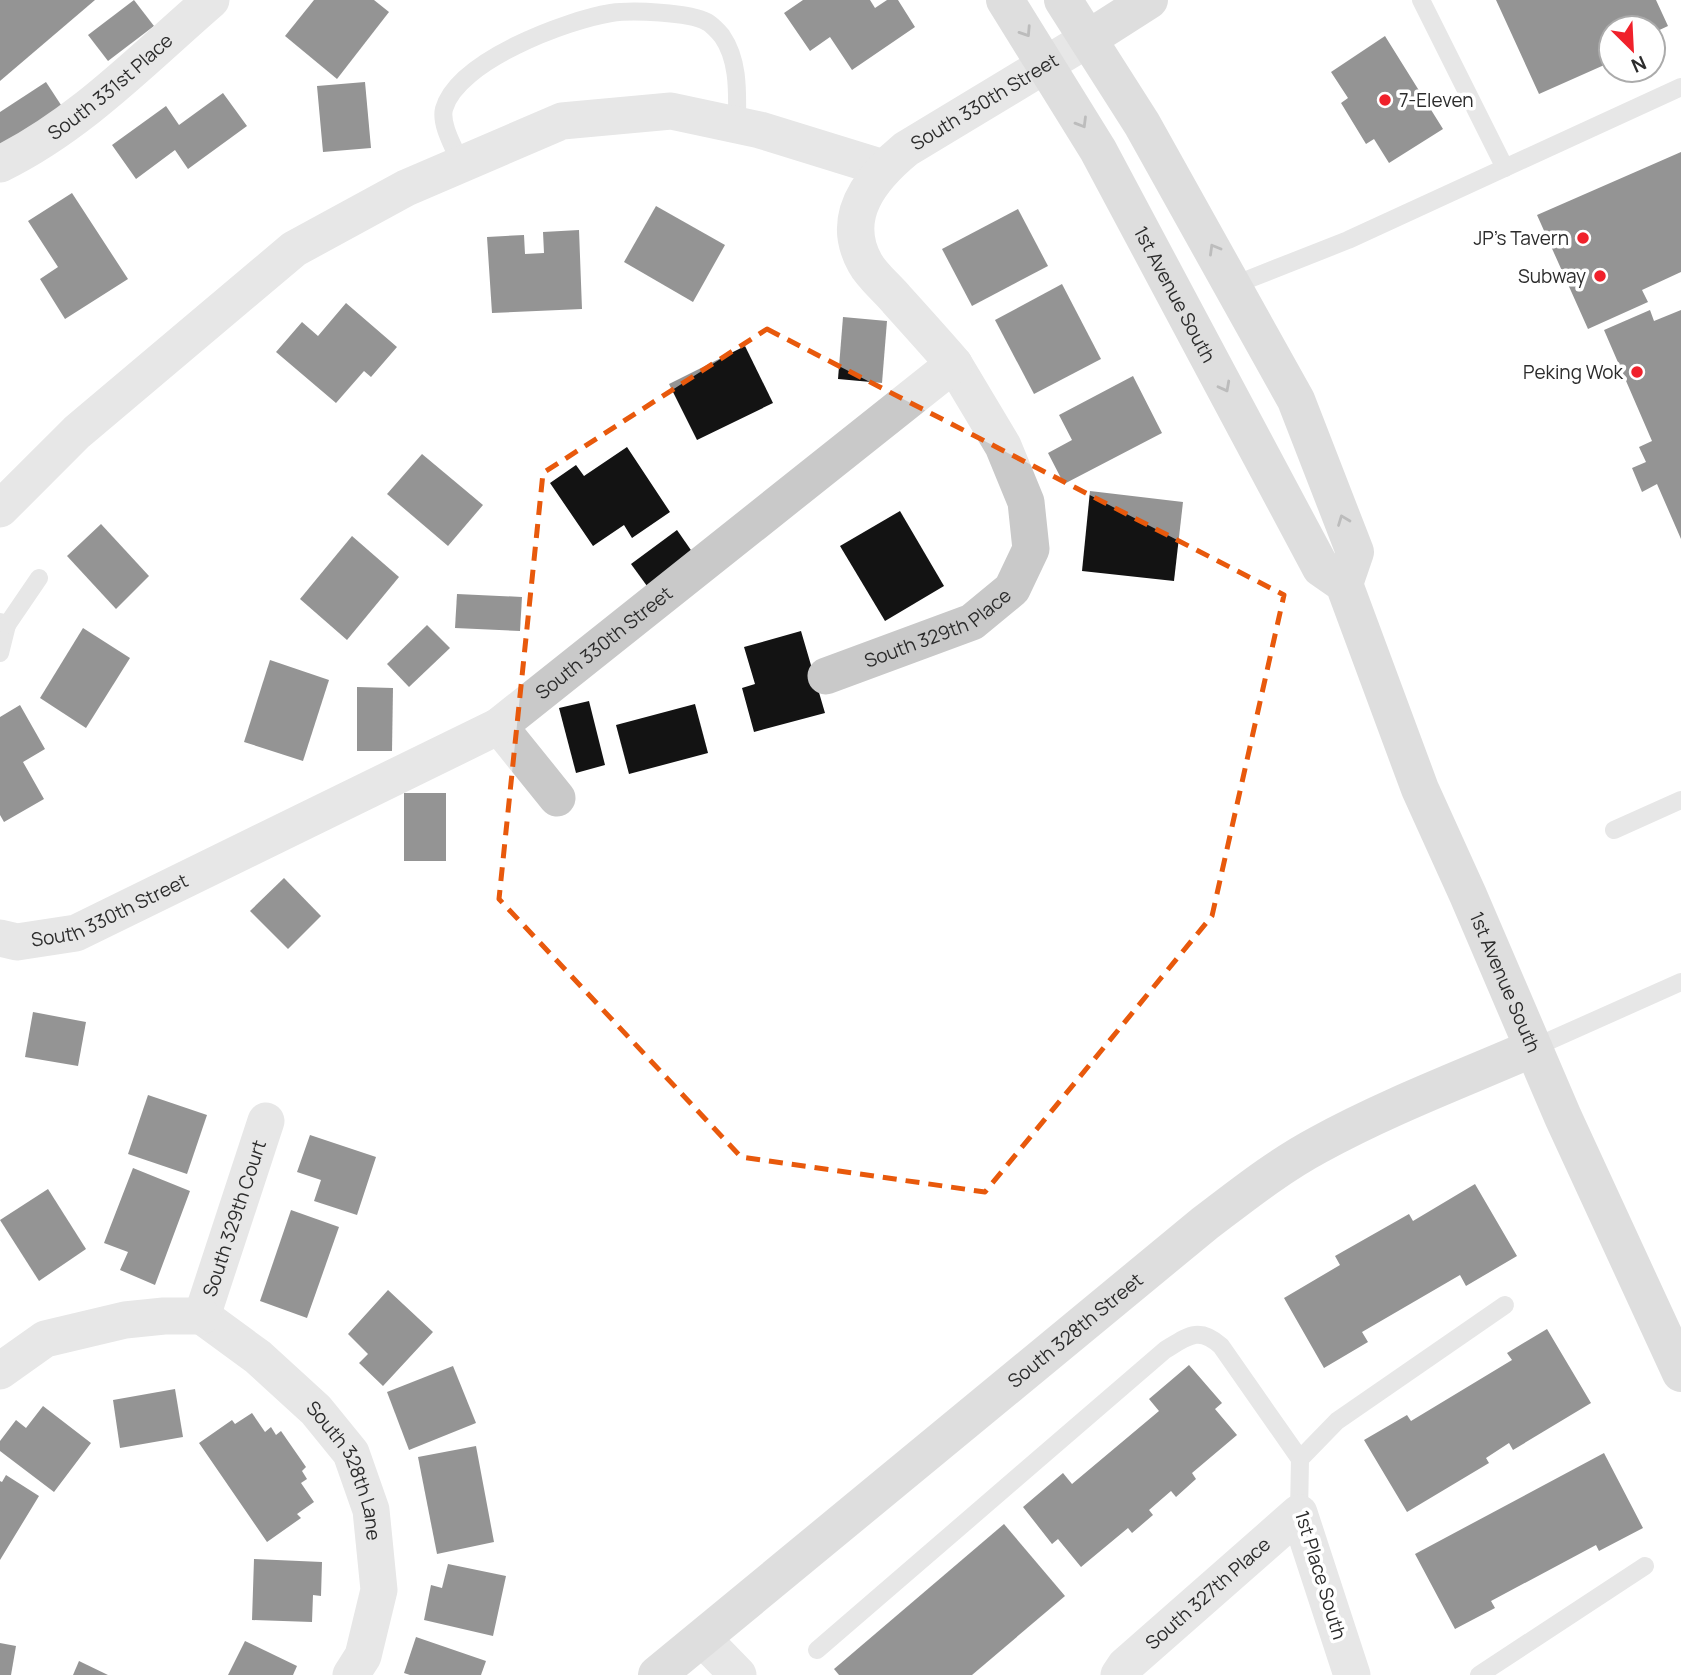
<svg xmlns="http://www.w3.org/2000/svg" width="1681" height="1675" viewBox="0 0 1681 1675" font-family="Manrope,sans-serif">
<rect width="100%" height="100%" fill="#fff"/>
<g fill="#131313">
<polygon points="0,0 95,0 0,81"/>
<polygon points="134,0 154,26 108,61 88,35"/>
<polygon points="314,0 374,0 389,12 337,79 285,36"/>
<polygon points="803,0 870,0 875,8 887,0 898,0 915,27 852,70 830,37 810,51 784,13"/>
<polygon points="1496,0 1656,0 1668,26 1653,33 1653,28 1611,28 1611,62 1539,94"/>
<polygon points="1385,36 1443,129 1389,163 1374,139 1366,144 1341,103 1348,98 1331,72"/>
<polygon points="46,82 63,108 0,151 0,112"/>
<polygon points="365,82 371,148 323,152 317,86"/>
<polygon points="223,93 247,126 188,169 175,150 136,179 112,145 166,106 179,125"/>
<polygon points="1681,152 1681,272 1642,290 1648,302 1588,329 1537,215"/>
<polygon points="72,193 128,279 65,319 40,279 58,267 28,221"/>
<polygon points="656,206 725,245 693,302 624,262"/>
<polygon points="1018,209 1048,266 972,306 942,249"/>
<polygon points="579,230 582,309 492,313 487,237 524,235 525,254 544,253 543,232"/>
<polygon points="1062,284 1101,359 1034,394 995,320"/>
<polygon points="346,303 397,347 371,377 364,371 336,403 276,352 302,322 318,336"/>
<polygon points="1650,310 1654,321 1681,310 1681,539 1657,484 1642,492 1632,468 1646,462 1639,447 1652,441 1604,330"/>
<polygon points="843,317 887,321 882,383 838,379"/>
<polygon points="745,346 773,403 697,440 669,384"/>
<polygon points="1133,376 1162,433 1064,484 1048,453 1072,440 1059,415"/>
<polygon points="627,447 670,512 632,538 624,525 593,546 550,483 576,465 584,476"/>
<polygon points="422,454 483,505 448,546 387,494"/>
<polygon points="1090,491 1183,502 1174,581 1082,571"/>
<polygon points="900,511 944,586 885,621 840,546"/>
<polygon points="101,524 149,576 116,609 67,556"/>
<polygon points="677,530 693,553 647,586 631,564"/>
<polygon points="352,536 399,577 347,640 300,599"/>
<polygon points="457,594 522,597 520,631 455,628"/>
<polygon points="427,625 450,648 409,687 387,664"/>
<polygon points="83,628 130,658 86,728 40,698"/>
<polygon points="801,631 825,713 754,732 742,688 755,684 744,647"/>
<polygon points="270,660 329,680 303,761 244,742"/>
<polygon points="357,687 393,688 392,751 357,751"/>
<polygon points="589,701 605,765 576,773 559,708"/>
<polygon points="695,704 708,753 629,774 616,725"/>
<polygon points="20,705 45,749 23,762 44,799 4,822 0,815 0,717"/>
<rect x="404" y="793" width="42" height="68"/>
<polygon points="284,878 321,916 288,949 250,911"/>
<polygon points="33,1012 86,1022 78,1066 25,1057"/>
<polygon points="148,1095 207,1115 187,1174 128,1154"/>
<polygon points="310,1135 376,1157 357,1215 314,1201 321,1180 297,1172"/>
<polygon points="133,1168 190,1191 155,1285 120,1270 128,1252 104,1243"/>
<polygon points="1475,1184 1517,1256 1466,1286 1460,1275 1362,1332 1368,1342 1324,1368 1284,1298 1340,1265 1335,1256 1409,1214 1413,1221"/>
<polygon points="48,1189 86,1249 39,1281 0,1220"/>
<polygon points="291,1210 339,1227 307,1318 260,1301"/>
<polygon points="388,1290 433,1332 383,1386 359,1363 368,1354 348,1334"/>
<polygon points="1547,1329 1591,1403 1513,1450 1509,1443 1486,1458 1489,1463 1407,1512 1364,1440 1407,1415 1411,1421 1512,1360 1507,1353"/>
<polygon points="1189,1365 1222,1403 1215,1409 1237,1435 1192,1473 1196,1479 1176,1497 1171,1491 1149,1510 1153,1515 1132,1533 1128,1528 1081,1567 1058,1539 1052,1544 1023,1507 1063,1473 1072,1484 1159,1411 1149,1399"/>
<polygon points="453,1366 476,1423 409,1450 387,1392"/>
<polygon points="175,1389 183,1437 120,1448 113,1400"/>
<polygon points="43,1406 91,1443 54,1492 0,1451 0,1441 16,1420 26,1428"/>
<polygon points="252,1413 265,1432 271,1427 276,1435 281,1431 306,1467 302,1471 307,1479 301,1483 314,1502 297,1514 301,1518 267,1542 199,1443 232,1420 235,1424"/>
<polygon points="476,1446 494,1542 437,1554 418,1457"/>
<polygon points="1604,1453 1643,1528 1599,1551 1596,1545 1491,1601 1495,1608 1455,1629 1415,1554"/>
<polygon points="6,1475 39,1496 0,1560 0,1481 2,1482"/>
<polygon points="1004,1524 1065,1596 972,1675 839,1675 834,1669"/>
<polygon points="254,1559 322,1562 321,1596 313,1595 312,1622 252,1620"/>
<polygon points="448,1564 506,1576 493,1636 424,1620 431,1585 442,1588"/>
<polygon points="416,1637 486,1661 481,1675 410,1675 404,1673"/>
<polygon points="245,1641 297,1666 293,1675 228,1675"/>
<polygon points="0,1643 16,1646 11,1675 0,1675"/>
<polygon points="79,1661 108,1675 73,1675"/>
</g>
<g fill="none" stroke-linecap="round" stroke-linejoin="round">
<g stroke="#c9c9c9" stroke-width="18">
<polyline points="1421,0 1505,168"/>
<path d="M 461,164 C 455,149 440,125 444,109 C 457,61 567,20 611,13 C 631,10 690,12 707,22 C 711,24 719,32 722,36 C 740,62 737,96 737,125"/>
<polyline points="1234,285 1348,240 1681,87"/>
<polyline points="0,622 7,625 0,653"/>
<polyline points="7,625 39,578"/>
<polyline points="1614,830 1681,800"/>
<polyline points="1533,1048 1681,982"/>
<polyline points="1300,1459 1337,1421 1505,1305"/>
<path d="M 817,1650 L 1165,1350 C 1188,1336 1199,1326 1221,1346 L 1300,1459 L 1299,1513"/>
<polyline points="1479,1675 1645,1566"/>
</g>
<g stroke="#c9c9c9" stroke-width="37">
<path id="s1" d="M 0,164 C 80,125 145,57 211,0"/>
<polyline points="0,509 77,432 294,249 406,188 562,121 671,111 760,130 883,168"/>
<path id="s2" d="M 826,676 L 972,622 L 1012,589 L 1031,549 L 1026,502 L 1003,446 L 954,364"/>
<polyline points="499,726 557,798"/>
<path id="s3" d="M 0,938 L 17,942 L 76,933 L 499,726 L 954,364 C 935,342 916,321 897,300 C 887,288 872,276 865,263 C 839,216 872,177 906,149 L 1088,39"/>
<path id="s4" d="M 202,1316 L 258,1357 L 316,1410 L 351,1453 L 371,1510 L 379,1590 L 363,1656 L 351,1675"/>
<path id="s5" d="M 202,1316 L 266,1121"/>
<polyline points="0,1371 45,1339 125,1320 164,1316 202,1316"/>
<polyline points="702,1638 738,1675"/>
<path id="s6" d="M 1119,1675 L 1125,1666 L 1299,1513 L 1352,1675"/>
</g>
<g stroke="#b6b6b6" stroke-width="38">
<path id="s7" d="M 1005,0 L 1098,150 L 1321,568 L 1344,584 L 1420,789 L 1468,895 L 1563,1117 L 1681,1373"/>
<polyline points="1063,0 1142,124 1296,400 1355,552 1344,584"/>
<polyline points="1088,39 1149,0"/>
<path id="s8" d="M 657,1675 L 1204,1224 C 1241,1196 1277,1167 1318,1145 C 1387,1107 1462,1079 1533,1048"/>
</g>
</g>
<defs><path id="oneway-chevron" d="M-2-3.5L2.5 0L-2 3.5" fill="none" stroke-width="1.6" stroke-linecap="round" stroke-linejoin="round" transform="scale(1.75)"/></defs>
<g stroke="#6a6a6a">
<use href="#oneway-chevron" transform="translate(1026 32) rotate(57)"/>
<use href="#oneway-chevron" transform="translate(1082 123) rotate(59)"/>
<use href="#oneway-chevron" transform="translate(1214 249) rotate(-120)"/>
<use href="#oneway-chevron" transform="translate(1225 387) rotate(62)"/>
<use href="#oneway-chevron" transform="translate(1343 520) rotate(-111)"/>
</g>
<path d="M0 0H1681V1675H0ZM 767,329 L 1284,595 L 1212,916 L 985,1192 L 741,1157 L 499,899 L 543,473 Z" fill="#fff" fill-opacity=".55" fill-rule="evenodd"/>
<path fill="none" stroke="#e8590c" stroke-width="5" stroke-dasharray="14 9" stroke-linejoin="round" d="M 767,329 L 1284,595 L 1212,916 L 985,1192 L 741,1157 L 499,899 L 543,473 Z"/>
<g fill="#f0212b" stroke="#fff" stroke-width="2.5">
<circle cx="1385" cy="100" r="7"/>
<circle cx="1583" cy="238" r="7"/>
<circle cx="1600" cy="276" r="7"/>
<circle cx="1637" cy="372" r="7"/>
</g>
<g text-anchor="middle" stroke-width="7" stroke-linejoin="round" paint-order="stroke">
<g font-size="19" fill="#2c2c2c" stroke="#fff">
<text dy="7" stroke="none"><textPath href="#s1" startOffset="135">South 331st Place</textPath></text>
<text dy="7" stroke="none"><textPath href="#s3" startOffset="1489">South 330th Street</textPath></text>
<text dy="7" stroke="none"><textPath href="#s7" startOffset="340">1st Avenue South</textPath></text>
<text dy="7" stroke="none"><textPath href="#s2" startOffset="122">South 329th Place</textPath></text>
<text dy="7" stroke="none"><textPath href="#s3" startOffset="682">South 330th Street</textPath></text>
<text dy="7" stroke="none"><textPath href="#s3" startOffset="116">South 330th Street</textPath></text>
<text dy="7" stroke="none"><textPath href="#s7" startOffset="1108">1st Avenue South</textPath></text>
<text dy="7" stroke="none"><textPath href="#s5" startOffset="103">South 329th Court</textPath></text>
<text dy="7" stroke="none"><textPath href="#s8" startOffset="542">South 328th Street</textPath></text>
<text dy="7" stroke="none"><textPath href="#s4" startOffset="217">South 328th Lane</textPath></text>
<text transform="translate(1321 1575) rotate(73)" y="7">1st Place South</text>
<text dy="7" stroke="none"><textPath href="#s6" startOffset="121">South 327th Place</textPath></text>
</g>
<g font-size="19" fill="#2c2c2c" stroke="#fff" text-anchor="end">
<text x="1399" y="107" text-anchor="start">7-Eleven</text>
<text x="1569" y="245">JP's Tavern</text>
<text x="1586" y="283">Subway</text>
<text x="1623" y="379">Peking Wok</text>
</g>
</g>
<g transform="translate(1632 49) rotate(156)"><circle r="33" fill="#ffffff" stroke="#ababab" stroke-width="2"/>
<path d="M0-5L12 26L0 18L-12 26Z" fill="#f0212b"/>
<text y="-10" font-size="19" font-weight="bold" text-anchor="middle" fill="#2c2c2c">N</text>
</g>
</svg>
